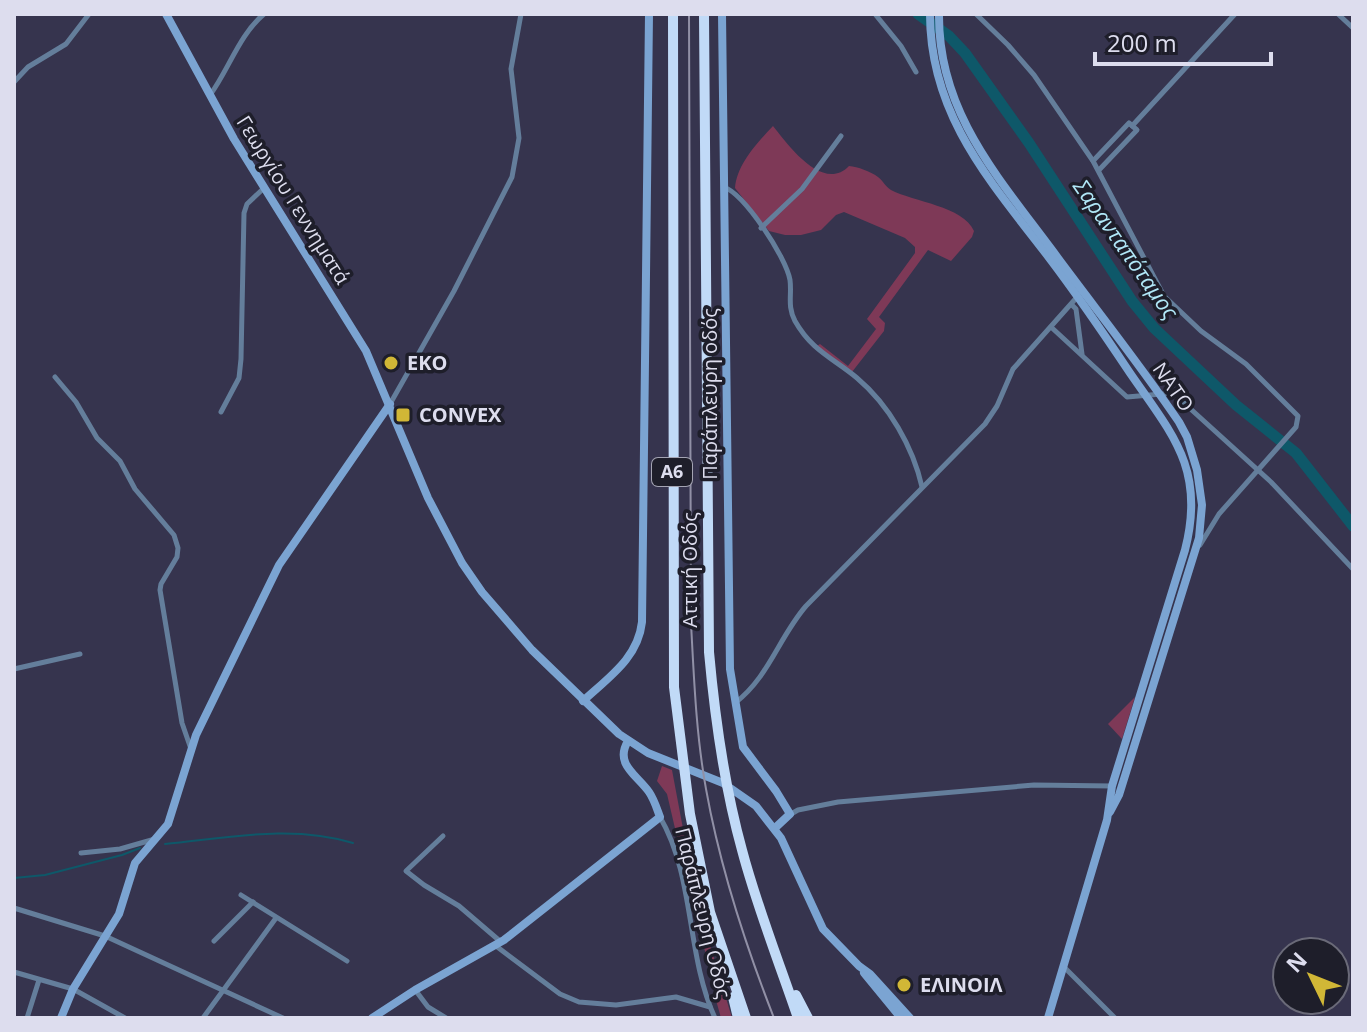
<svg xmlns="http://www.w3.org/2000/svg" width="1367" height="1032" viewBox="0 0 1367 1032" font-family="'Open Sans',sans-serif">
<rect width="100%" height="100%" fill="#36344e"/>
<g fill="#7e3957">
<path d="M 773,126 C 788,145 823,193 849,166 C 858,167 870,171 878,177 C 884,182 885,186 891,190 C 914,202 963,206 974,231 L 972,237 L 951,261 L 928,250 L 879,317 L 885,323 L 884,331 L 852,372 L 817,346 L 820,344 L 848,366 L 876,329 L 867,319 L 915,253 L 915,247 L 905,238 L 844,212 L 836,215 L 821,230 L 801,235 L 785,235 L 769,231 L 735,188 C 737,164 757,143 773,126 Z"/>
<polygon points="1135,697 1122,739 1108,724"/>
<polygon points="662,766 672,770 696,898 732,1018 721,1018 714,993 718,990 700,936 667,794 657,781"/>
</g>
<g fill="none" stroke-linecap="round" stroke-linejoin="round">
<g stroke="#0e5869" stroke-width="2">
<path d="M 165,844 C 227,838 292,824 353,843"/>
<polyline points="14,878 45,875 122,855 140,848"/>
</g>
<polyline stroke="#0e5869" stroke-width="11" points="918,14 949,36 965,53 1029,143 1132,301 1154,328 1236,405 1296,453 1353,526"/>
<g stroke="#647e9b" stroke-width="5">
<polyline points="875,14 901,46 916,72"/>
<polyline points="976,14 1008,45 1034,75 1093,161 1164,296 1201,331 1246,364 1298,416 1296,427 1219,514 1200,545"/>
<polyline points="1338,14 1353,28"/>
<polyline points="14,82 28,67 66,44 89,14"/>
<path d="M 210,95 C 229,69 239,35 264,14"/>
<polyline points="1132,126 1235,14"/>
<polyline points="1093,161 1129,123 1137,130 1099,170"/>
<path d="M 724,187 C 745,195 786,257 790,280 C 792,295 787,306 795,321 C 812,351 833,358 857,378 C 889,405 913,447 922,487"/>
<polyline points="761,228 802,189 841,136"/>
<polyline points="1072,305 1076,309 1082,354"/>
<polyline points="1051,327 1127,397 1173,393 1271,482 1353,569"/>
<polyline points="55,377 76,402 97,438 120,461 135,489 174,535 178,548 177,557 161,584 160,590 182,723 191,749"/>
<polyline points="390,404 454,291 512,177 519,138 511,69 521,14"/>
<polyline points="221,412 239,378 241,359 244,213 247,204 264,188"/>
<polyline points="14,669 80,654"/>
<path d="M 735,703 C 769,677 779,637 806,606 L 985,424 L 997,406 L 1013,369 L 1078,296"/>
<polyline points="791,814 798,810 838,802 1034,785 1112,786"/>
<path d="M 660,817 C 695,877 686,955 715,1018"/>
<polyline points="443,836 406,871 424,885 459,906 501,942"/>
<polyline points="81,853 120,849 155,839"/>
<polyline points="241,895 347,961"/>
<polyline points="14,908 105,936 283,1018"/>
<polyline points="214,941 253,902"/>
<polyline points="496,946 560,994 579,1002 616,1005 676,997 710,1007"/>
<polyline points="1064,967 1115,1018"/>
<polyline points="14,972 73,989 125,1018"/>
<polyline points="416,991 428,1007 446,1018"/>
<polyline points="27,1018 39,980"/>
<polyline points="203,1018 276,918"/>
</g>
<g stroke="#7ba4d2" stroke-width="8">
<polyline points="166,14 234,139 366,351 428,498 462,563 482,592 532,650 619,734 648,753 723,783 756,806 781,838 823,929 859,966 870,974 910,1018"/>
<polyline points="722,14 730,669 743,747 776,791 790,814 775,828"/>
<path d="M 930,14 C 930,116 991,182 1050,259 C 1078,296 1104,334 1130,373 C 1172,434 1206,469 1185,550 L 1112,786 L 1107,820 L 1048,1018"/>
<path d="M 939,14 C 938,111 997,176 1052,250 C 1094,307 1139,363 1179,422 L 1187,437 L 1197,470 L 1202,505 L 1199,538 L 1119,795 L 1110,812"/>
<path d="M 583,701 C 609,677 638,658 642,622 L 649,14"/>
<polyline points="864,973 901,1018"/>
<polyline points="61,1018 73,989 119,914 135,863 168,824 196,735 279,565 390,404"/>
<path d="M 372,1018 L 415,990 L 504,940 L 660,817 C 657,809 654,799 649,792 C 637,775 614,764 628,741"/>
</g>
<g stroke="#c1daf7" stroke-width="10">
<polyline points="673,14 674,687 690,814 710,912 746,1018"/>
<path d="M 704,14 L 709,652 C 715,719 724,785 742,850 C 757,907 779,962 798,1018"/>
<polyline points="796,995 808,1018"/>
<polyline points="733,997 738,1018"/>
</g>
<path stroke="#9190a6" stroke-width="2" d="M 689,14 L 691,623 C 694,678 696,734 706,789 C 720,867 745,944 774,1018"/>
</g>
<g fill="#d1b736" stroke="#1e1e2a" stroke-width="3">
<circle cx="391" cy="363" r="8"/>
<rect x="395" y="407" width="16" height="16" rx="4"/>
<circle cx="904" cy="985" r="8"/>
</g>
<g text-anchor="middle" stroke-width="7" stroke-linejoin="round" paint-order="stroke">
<rect fill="#1e1e2a" stroke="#a4a4b3" stroke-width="2" x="652" y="458" width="40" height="28" rx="6"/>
<g font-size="18" font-weight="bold" fill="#dde">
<text x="672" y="478">Α6</text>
</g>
<g font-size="20" fill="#dde" stroke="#1e1e2a">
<text transform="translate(293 200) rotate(58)" y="7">Γεωργίου Γεννηματά</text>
<text transform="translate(1173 387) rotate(55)" y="7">ΝΑΤΟ</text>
<text transform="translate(710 394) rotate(-90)" y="7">Παράπλευρη οδός</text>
<text transform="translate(690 570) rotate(-90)" y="7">Αττική Οδός</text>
<text transform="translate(703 913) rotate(76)" y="7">Παράπλευρη Οδός</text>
</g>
<g font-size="20" font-weight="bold" fill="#dde" stroke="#1e1e2a" text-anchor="start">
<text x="407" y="370">EKO</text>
<text x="419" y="422">CONVEX</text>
<text x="920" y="992">ΕΛΙΝΟΙΛ</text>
</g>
<g font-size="22" font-style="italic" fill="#b1e8f8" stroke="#1e1e2a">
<text transform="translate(1126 249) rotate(55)" y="8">Σαρανταπόταμος</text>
</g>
</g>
<rect width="1367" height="1032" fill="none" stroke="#ddddee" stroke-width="32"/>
<g transform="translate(1311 976) rotate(313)"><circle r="38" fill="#1e1e2a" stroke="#6a6a78" stroke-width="2"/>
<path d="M0-6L14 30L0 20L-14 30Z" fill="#d1b736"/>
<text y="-12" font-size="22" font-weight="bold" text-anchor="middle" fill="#ddddee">N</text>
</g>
<path d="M1095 52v12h176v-12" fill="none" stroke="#ddddee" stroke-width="4"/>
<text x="1107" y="52" font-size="24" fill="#ddddee" stroke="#1e1e2a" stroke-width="6" paint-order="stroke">200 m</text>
</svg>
